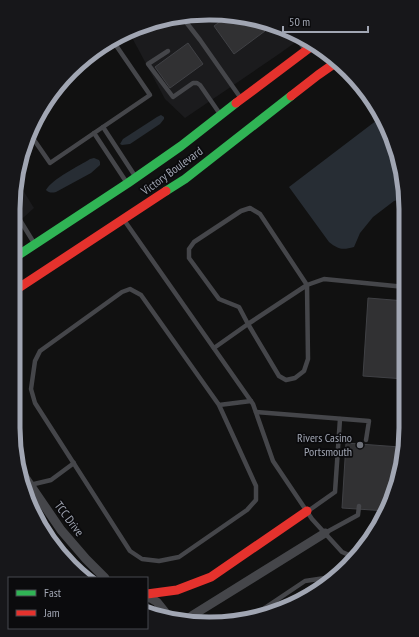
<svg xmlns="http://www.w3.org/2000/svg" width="419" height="637" viewBox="0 0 419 637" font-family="'PT Sans Narrow',sans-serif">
<rect width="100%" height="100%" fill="#111"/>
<g fill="#1b1b1d">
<polygon points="197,13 273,24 300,39 279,54 185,118 165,99 129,32"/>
<polygon points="16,179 34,208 14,226 15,184"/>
</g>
<g fill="#272d34">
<polygon points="161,115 164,117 164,119 160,124 130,144 122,145 120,144 123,139 157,117"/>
<path d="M 381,117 L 386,123 L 406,198 L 394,201 L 373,217 L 360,233 L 354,247 C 343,250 339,250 329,242 L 289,187 Z"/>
<path d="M 94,158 L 99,160 L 100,162 L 100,165 L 91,173 L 56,192 C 52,193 49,193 46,190 C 52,179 79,166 90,159 Z"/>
</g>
<g fill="#313133" stroke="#404145">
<polygon points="226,17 259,22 265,31 234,54 214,26"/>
<polygon points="188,43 203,64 170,88 155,67"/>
<polygon points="97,53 99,57 60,83 62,80"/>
<polygon points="368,298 405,301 405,379 363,376"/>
<polygon points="405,382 404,453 387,511 342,508 346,443 400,447"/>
</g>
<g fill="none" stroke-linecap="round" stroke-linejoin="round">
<g stroke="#45464a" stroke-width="4.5">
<polyline points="184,17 186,22 200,40 240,97"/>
<polyline points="297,38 305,50"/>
<polyline points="168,51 148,64 173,97 193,83 197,83 200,85 220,114"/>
<polyline points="103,127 135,176"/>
<polyline points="94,133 127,183"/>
<polyline points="30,134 50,163 150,95 113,41"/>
<polyline points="15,212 34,243"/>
<polyline points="124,220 253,404 273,461 312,519 342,552 356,558"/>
<polyline points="214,348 248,324 279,376 286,380 295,378 304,371 308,359 307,285 260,214 250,208 241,211 194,242 189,249 189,258 219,299 239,307 248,324 307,285 324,279 405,287"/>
<polyline points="219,405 256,486 256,500 247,510 179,557 159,561 142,559 130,551 35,403 31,389 35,361 40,351 122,292 130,289 141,295 219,405 251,401"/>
<polyline points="256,412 369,421 366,440"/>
<polyline points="30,485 51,480 74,463"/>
<polyline points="308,511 335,492 340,419"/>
<polyline points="325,533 358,515 359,506"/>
<polyline points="247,620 305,581 325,578 330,580"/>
</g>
<g stroke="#45464a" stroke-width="9">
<polyline points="20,470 61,530 86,559 105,578"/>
<polyline points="147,596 157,602 169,617"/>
<polyline points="185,621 193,615 325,533"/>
</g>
<g stroke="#30b455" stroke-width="9">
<polyline points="166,191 185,179 291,96"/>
<polyline points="14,258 128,183 181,146 236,103"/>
</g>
<g stroke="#e5322d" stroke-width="9">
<polyline points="291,96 318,75 338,61"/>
<polyline points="236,103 312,46"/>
<polyline points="14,291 166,191"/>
<polyline points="147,594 177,590 211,577 307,511"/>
</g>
</g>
<circle fill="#6f727a" stroke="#0b0b0d" stroke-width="1.5" cx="360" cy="445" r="4"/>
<g text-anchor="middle" stroke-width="3.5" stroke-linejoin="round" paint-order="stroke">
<g font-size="12" fill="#a1a6b3" stroke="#0b0b0d">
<text transform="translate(172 171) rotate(-36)" y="4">Victory Boulevard</text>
<text transform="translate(69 519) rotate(53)" y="4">TCC Drive</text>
</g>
<g font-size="12" fill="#a1a6b3" stroke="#0b0b0d" text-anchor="end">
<text x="352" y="442">Rivers Casino<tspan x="352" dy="14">Portsmouth</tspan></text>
</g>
</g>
<path d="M0 0H419V637H0ZM209 20H210A189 189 0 0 1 399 209V428A189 189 0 0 1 210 617H209A189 189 0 0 1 20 428V209A189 189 0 0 1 209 20Z" fill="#17171a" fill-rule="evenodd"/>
<path fill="none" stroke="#a1a6b3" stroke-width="5" d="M209 20H210A189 189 0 0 1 399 209V428A189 189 0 0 1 210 617H209A189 189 0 0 1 20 428V209A189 189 0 0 1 209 20Z"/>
<rect x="8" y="577" width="140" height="52" fill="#0b0b0d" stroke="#47494f"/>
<rect x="16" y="590" width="20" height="6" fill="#30b455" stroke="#47494f"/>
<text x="44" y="597" font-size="12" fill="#a1a6b3">Fast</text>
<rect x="16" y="610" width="20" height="6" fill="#e5322d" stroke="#47494f"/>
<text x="44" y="617" font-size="12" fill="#a1a6b3">Jam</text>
<path d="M283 26v6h85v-6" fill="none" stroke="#a1a6b3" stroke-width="2"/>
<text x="289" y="26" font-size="12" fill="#a1a6b3" stroke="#0b0b0d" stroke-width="3" paint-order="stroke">50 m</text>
</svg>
